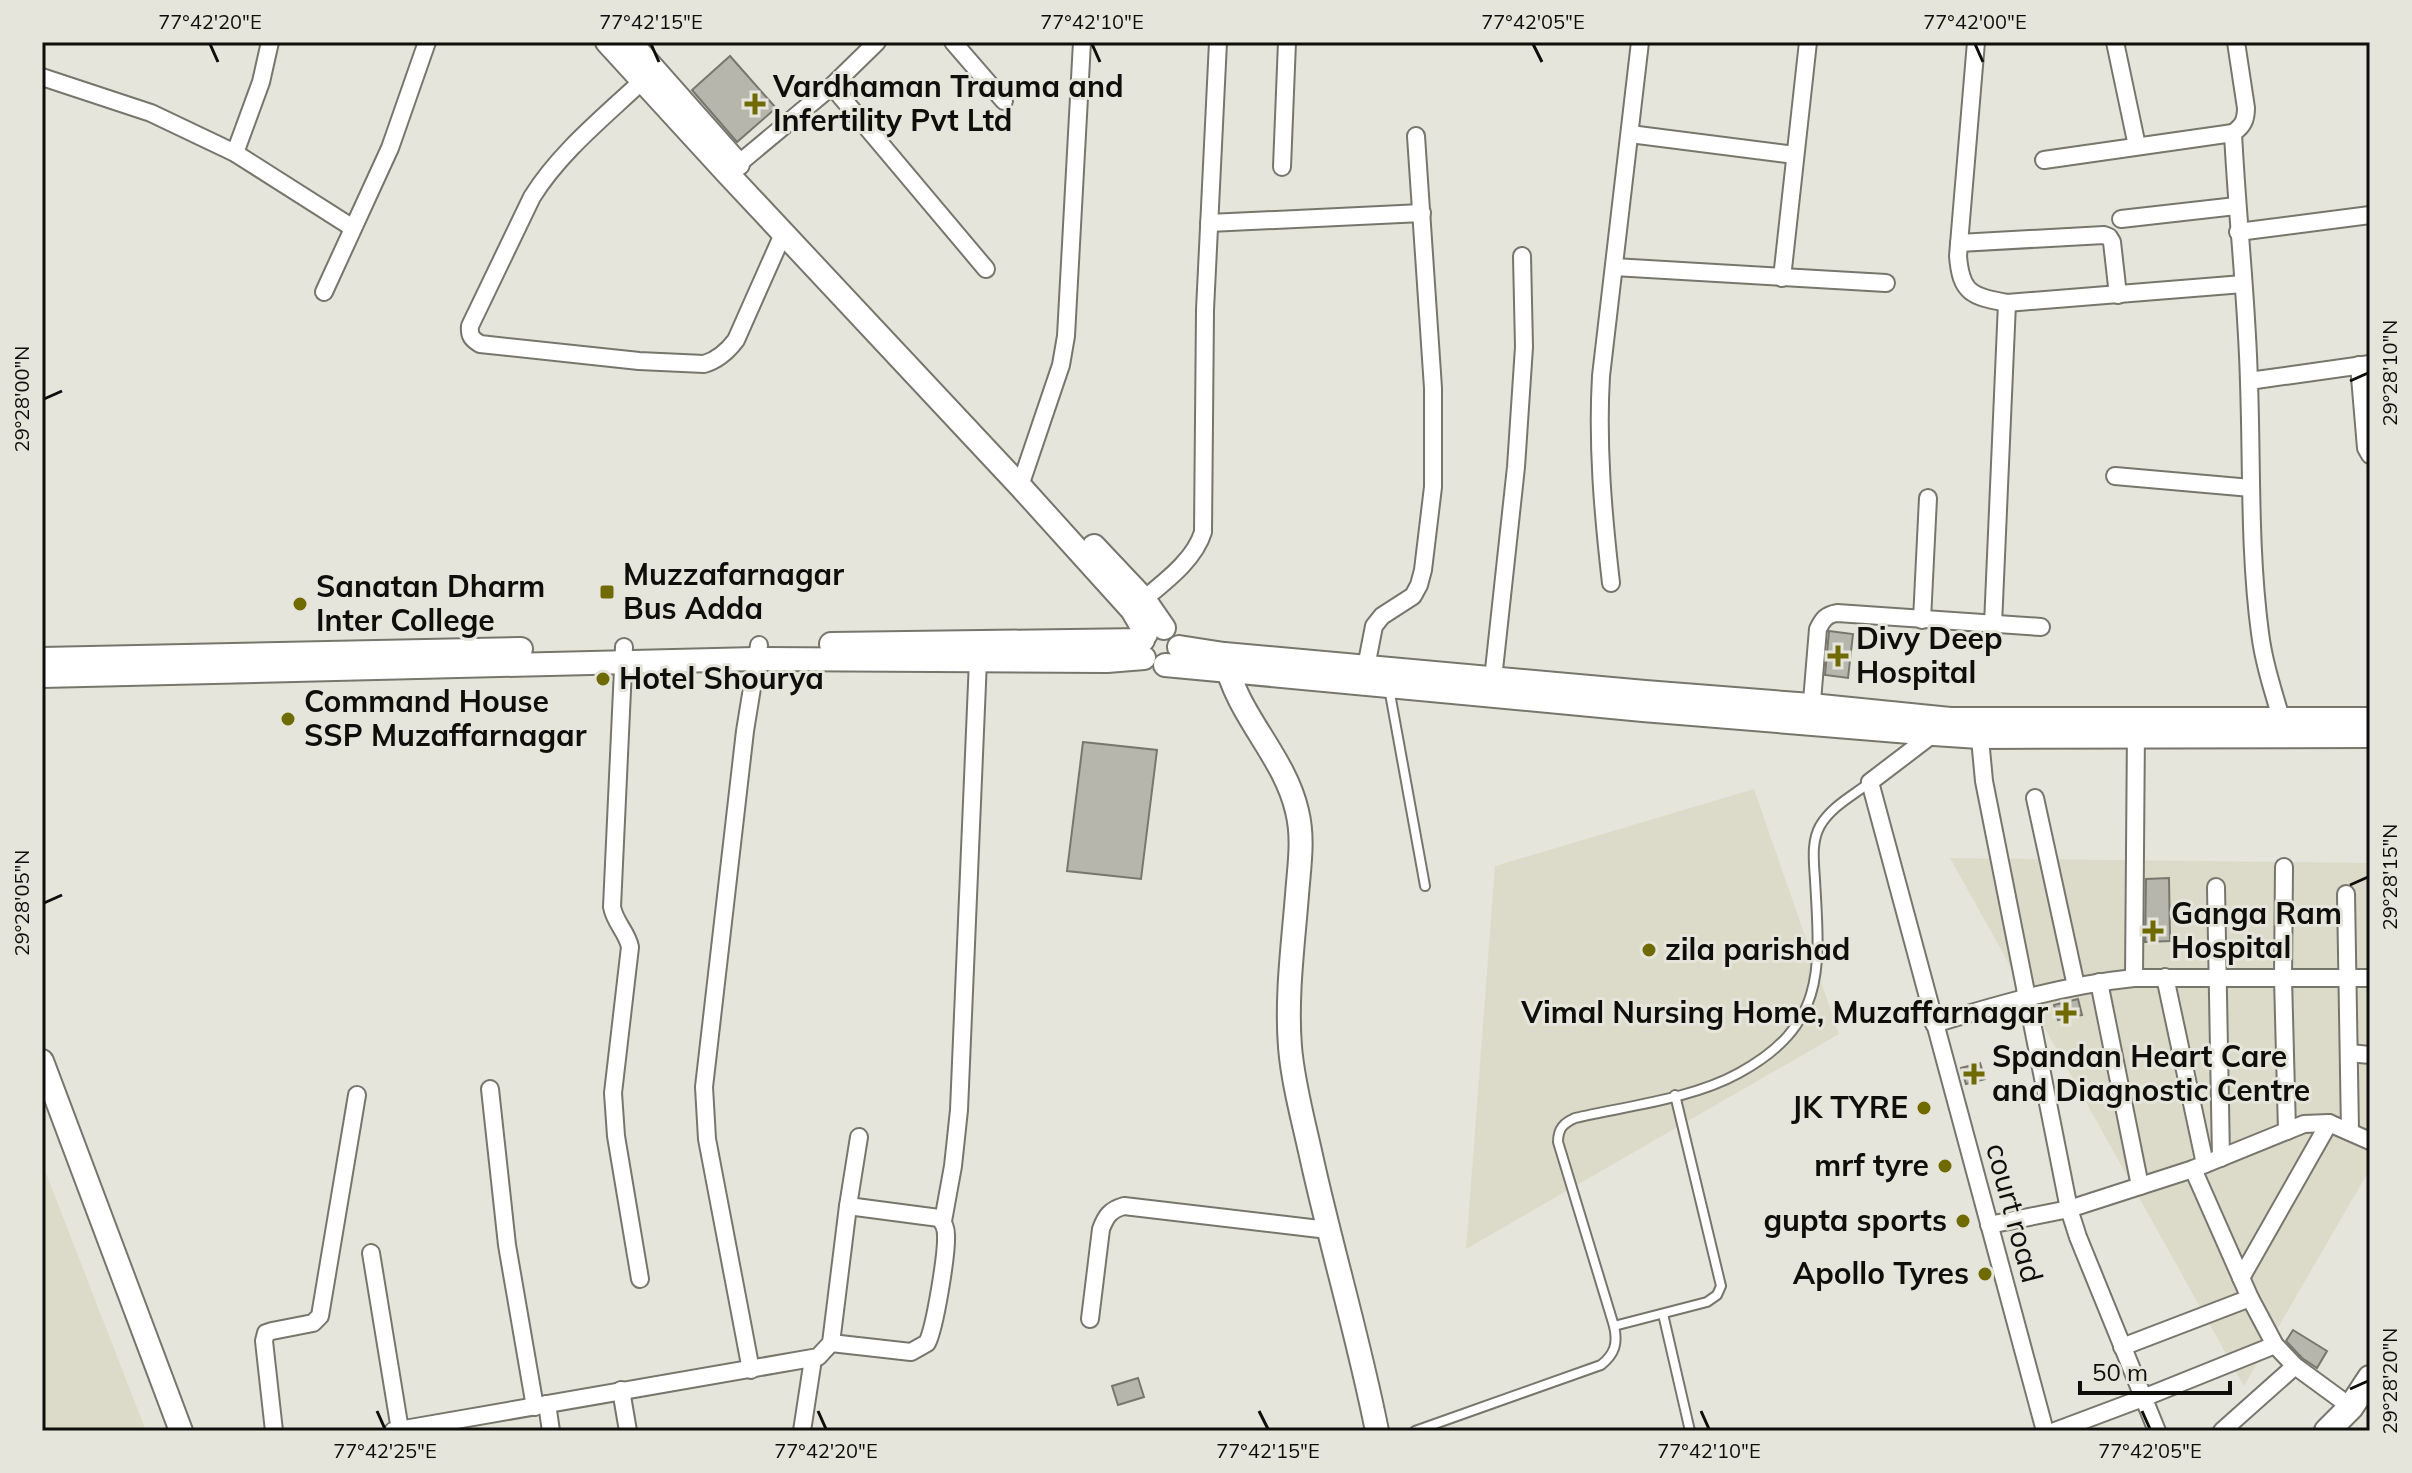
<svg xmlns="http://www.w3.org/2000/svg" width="2412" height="1473" viewBox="0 0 2412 1473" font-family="Mulish,sans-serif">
<rect width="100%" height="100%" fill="#e5e5db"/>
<g fill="#dcdbca">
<polygon points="1754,789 1839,1034 1466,1249 1495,866"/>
<polygon points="1950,858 2370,863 2370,1169 2244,1386"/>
<polygon points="42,1163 146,1431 42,1431"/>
</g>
<g fill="#b6b6ac" stroke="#77776e" stroke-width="2">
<polygon points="730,56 776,108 737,142 692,90"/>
<polygon points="1829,631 1853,634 1848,678 1825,675"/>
<polygon points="1083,742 1157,750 1141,879 1067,871"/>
<polygon points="2169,878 2170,941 2145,942 2146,879"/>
<polygon points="2078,999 2082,1015 2058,1020 2054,1005"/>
<polygon points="1980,1063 1985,1079 1966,1084 1961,1068"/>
<polygon points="2293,1330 2327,1351 2317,1368 2302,1358 2286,1341"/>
<polygon points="1138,1378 1144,1397 1118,1405 1112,1386"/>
</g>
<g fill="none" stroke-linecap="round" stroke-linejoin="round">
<defs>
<g id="lane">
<polyline points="1389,688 1425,886"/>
<polyline points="1663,1314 1690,1431"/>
<polyline points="1614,1326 1707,1302 1717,1295 1721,1286 1675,1095"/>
<path d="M 1415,1431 L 1601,1365 C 1615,1354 1618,1343 1614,1326 L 1558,1142 C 1558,1128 1564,1123 1575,1118 C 1627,1106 1692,1099 1739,1073 C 1827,1025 1820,967 1815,880 C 1814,862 1811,842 1820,826 C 1831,807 1852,796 1869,783"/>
</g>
<g id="street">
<polyline points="953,42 1004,101"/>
<path d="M 1976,42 L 1958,256 C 1961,294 1972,296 2007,303"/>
<polyline points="2115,42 2137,146"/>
<path d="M 2236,42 L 2246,108 C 2246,120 2243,126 2233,133 C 2237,216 2247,299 2249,383 C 2252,466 2249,551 2260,633 C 2264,665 2275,697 2284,728"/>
<polyline points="42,77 151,113 235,153 353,228"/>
<path d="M 642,81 C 604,117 560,152 532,197 L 470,326 C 469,336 472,339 480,344 L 639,361 L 704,364 C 718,360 727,352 736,340 L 783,234"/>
<polyline points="832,86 986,269"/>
<polyline points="1630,134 1795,155"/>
<polyline points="235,153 261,82 270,42"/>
<polyline points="2044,160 2233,133"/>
<polyline points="1282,167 1287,42"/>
<polyline points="731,170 832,86 877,42"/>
<polyline points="2121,219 2236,206"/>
<polyline points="1209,223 1422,213"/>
<polyline points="2238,232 2370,215"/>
<polyline points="1959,243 2104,235 2109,237 2112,242 2118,295"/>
<polyline points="1614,267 1886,283"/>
<polyline points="1782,278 1808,42"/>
<polyline points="324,292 390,148 427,42"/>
<polyline points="2359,365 2366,448 2370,455"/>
<polyline points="2249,381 2370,364"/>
<polyline points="2115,476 2251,488"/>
<polyline points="1020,486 1061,365 1066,336 1082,42"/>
<path d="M 1611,583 C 1603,514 1597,445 1601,376 L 1640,42"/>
<path d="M 1137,605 C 1160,585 1194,562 1203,532 L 1205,310 L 1218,42"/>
<polyline points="1922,620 1928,498"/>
<polyline points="1993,625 2007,303 2243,284"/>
<path d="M 624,647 L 612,907 C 615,923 627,932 630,947 L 613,1093 L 616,1136 L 640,1279"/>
<polyline points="1366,667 1374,626 1382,616 1413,596 1419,585 1423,570 1433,487 1433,388 1416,136"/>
<polyline points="1493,679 1516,467 1524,347 1522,256"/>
<path d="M 1811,713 L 1818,629 C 1823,619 1826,615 1837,613 L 2041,627"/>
<polyline points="1979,728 1984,781 2069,1209 2078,1237 2157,1431"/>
<polyline points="1937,731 1870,782 2045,1431"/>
<polyline points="2035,798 2076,986"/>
<polyline points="2284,867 2283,978 2287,1131"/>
<polyline points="2216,887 2221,1158"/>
<polyline points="2346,894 2350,1131"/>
<polyline points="2165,977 2205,1164"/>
<polyline points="2134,978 2136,727"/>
<polyline points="2099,982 2140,1186"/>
<path d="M 1934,1024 C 2000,1004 2065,985 2134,978 L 2370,978"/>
<polyline points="2349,1053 2370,1055"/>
<polyline points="490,1089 507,1245 535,1407"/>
<polyline points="2193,1169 2250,1298 2275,1345 2295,1366 2351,1407 2358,1400"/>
<polyline points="943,1221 953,1166 959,1110 978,660"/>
<polyline points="1989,1225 2069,1209 2193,1169 2304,1124 2329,1123 2370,1141"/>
<polyline points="371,1253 400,1430"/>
<polyline points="2241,1278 2329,1123"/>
<path d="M 1090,1319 L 1101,1229 C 1106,1216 1110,1210 1124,1206 L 1328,1230"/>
<path d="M 831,1343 L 911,1352 L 927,1343 C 935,1328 947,1253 946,1235 C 946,1228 944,1223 939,1218 L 848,1206"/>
<polyline points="2122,1347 2250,1298"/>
<polyline points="751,1370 707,1139 704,1087 745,731 759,645"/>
<polyline points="621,1390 628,1431"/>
<polyline points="547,1404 551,1431"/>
<polyline points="274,1431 264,1341 266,1333 272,1331 313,1323 320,1316 357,1095"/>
<polyline points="393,1431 818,1357 831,1343 848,1206 859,1137"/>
<polyline points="802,1431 813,1359"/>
<polyline points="2055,1431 2143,1398 2275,1345"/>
<polyline points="2222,1431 2295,1366"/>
</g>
<g id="secondary">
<polyline points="607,42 727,173 1020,486 1132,610 1146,634"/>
<polyline points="630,42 738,164"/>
<polyline points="1094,546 1144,599 1164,628"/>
<polyline points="831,644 1143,640"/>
<polyline points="1179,647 1224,654 1645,692 1811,705 1950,719 2370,719"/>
<polyline points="42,659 521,649"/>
<path d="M 1225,659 C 1237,716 1284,755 1297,811 C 1304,839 1299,867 1297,895 C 1293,945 1286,997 1290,1047 C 1293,1084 1304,1123 1312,1160 C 1332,1250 1359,1340 1377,1431"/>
<polyline points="1165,665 1643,710 1934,734 1979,737 2370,736"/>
<polyline points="42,676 756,659 1107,661 1144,658"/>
<polyline points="42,1061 181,1431"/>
</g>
<polyline id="primary" points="2327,1431 2351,1407 2370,1378"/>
</defs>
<use href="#lane" stroke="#76766d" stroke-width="12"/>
<use href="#street" stroke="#76766d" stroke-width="20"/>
<use href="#secondary" stroke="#76766d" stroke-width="26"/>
<use href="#primary" stroke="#76766d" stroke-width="28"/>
<use href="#lane" stroke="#fff" stroke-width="8"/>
<use href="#street" stroke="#fff" stroke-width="16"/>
<use href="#secondary" stroke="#fff" stroke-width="22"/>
<use href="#primary" stroke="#fff" stroke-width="24"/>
</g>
<path fill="none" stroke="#0e0e0b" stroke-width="3" d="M 210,44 L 218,62M 651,44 L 659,62M 1092,44 L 1100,62M 1533,44 L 1542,62M 1975,44 L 1983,62M 2350,381 L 2368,373M 44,399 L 62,391M 2350,885 L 2368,877M 44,903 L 62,895M 2350,1389 L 2368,1381M 377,1411 L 385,1429M 818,1411 L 826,1429M 1259,1411 L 1268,1429M 1701,1411 L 1709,1429M 2142,1411 L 2150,1429"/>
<g fill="#706a02" stroke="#e5e5db" stroke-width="3">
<path d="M751 92h8v8h8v8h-8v8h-8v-8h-8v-8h8z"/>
<rect x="599" y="584" width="16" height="16" rx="4"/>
<circle cx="300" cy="604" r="8"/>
<path d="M1834 644h8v8h8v8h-8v8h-8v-8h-8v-8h8z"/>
<circle cx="603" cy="679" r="8"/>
<circle cx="288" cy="719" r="8"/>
<path d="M2149 919h8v8h8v8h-8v8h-8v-8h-8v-8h8z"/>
<circle cx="1649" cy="950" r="8"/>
<path d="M2062 1001h8v8h8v8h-8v8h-8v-8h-8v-8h8z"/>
<path d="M1970 1062h8v8h8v8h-8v8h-8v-8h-8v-8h8z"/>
<circle cx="1924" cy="1108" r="8"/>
<circle cx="1945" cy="1166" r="8"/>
<circle cx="1963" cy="1221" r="8"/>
<circle cx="1985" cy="1274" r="8"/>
</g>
<g text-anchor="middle" stroke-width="6" stroke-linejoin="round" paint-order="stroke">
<g font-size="30" font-weight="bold" fill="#0e0e0b" stroke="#e5e5db" text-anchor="start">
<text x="773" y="97">Vardhaman Trauma and<tspan x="773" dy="34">Infertility Pvt Ltd</tspan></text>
<text x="623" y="585">Muzzafarnagar<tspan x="623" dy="34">Bus Adda</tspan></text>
<text x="316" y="597">Sanatan Dharm<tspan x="316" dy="34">Inter College</tspan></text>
<text x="1856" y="649">Divy Deep<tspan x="1856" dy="34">Hospital</tspan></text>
<text x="619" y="689">Hotel Shourya</text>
<text x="304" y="712">Command House<tspan x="304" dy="34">SSP Muzaffarnagar</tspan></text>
<text x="2171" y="924">Ganga Ram<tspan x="2171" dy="34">Hospital</tspan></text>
<text x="1665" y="960">zila parishad</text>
<text x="2048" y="1023" text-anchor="end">Vimal Nursing Home, Muzaffarnagar</text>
<text x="1992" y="1067">Spandan Heart Care<tspan x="1992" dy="34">and Diagnostic Centre</tspan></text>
<text x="1908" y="1118" text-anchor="end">JK TYRE</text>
<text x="1929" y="1176" text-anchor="end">mrf tyre</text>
<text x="1947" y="1231" text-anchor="end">gupta sports</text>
<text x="1969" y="1284" text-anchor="end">Apollo Tyres</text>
</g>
<g font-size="30" fill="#0e0e0b" stroke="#e5e5db">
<text transform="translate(2014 1213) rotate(75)" y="10">court road</text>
</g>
</g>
<rect width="2412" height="1473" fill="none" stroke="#e5e5db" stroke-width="88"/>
<path d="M2080 1381v12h150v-12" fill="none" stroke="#0e0e0b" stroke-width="4"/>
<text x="2092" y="1381" font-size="24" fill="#0e0e0b" stroke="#e5e5db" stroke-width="6" paint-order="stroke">50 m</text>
<rect x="44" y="44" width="2324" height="1385" fill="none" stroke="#0e0e0b" stroke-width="3"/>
<g font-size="20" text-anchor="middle" fill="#0e0e0b">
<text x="210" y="29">77°42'20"E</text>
<text x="651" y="29">77°42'15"E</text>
<text x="1092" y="29">77°42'10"E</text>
<text x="1533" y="29">77°42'05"E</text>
<text x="1975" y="29">77°42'00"E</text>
<text transform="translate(2390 373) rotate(-90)" y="7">29°28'10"N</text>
<text transform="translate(22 399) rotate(-90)" y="7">29°28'00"N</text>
<text transform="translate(2390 877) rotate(-90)" y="7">29°28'15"N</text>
<text transform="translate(22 903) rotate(-90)" y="7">29°28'05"N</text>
<text transform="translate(2390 1381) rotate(-90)" y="7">29°28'20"N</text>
<text x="385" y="1458">77°42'25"E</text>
<text x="826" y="1458">77°42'20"E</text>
<text x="1268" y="1458">77°42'15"E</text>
<text x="1709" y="1458">77°42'10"E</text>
<text x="2150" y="1458">77°42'05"E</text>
</g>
</svg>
